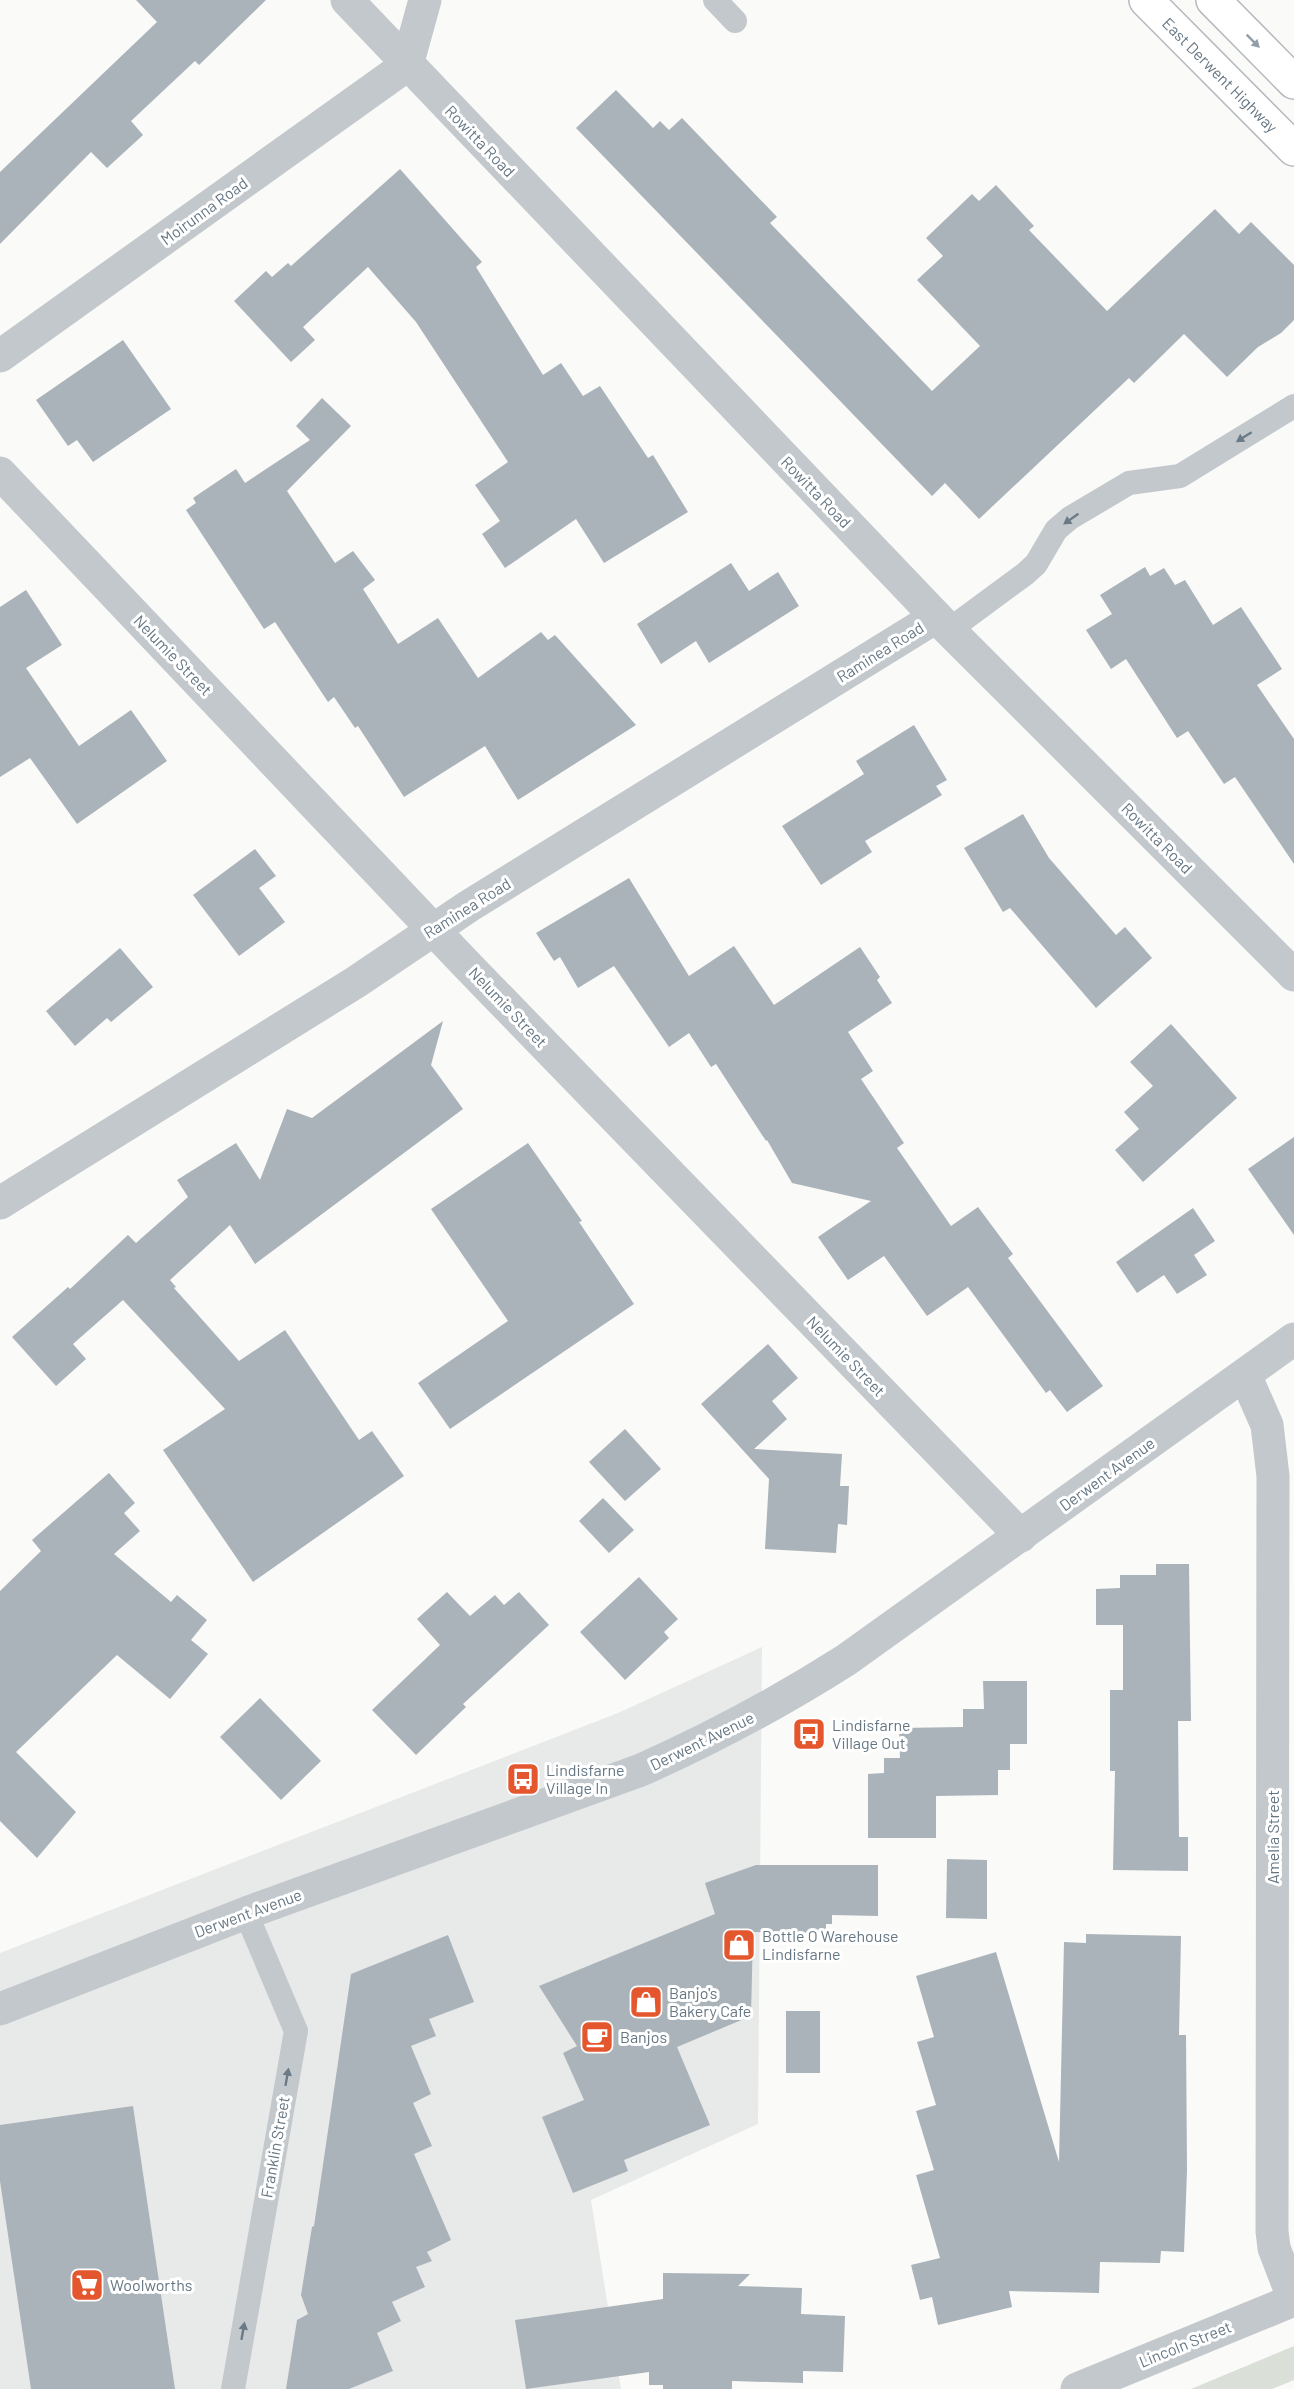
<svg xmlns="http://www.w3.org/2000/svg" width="1294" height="2389" viewBox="0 0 1294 2389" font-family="Barlow,sans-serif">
<rect width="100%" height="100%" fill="#fafaf8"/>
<polygon fill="#e8e9e9" points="762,1647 758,2124 591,2200 621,2389 0,2389 0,1953 618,1713"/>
<polygon fill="#dadfd7" points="1294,2346 1294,2380 1272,2389 1191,2389"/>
<g fill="#aab3b9">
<polygon points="136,0 266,0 199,65 195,61 131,121 143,135 107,168 91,152 0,244 0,172 157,22"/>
<polygon points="616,90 653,128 660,121 669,130 682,118 777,217 770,223 932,391 980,346 917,280 943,256 926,238 972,194 979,201 996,185 1034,226 1029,230 1107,311 1215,209 1239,234 1251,222 1294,265 1294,320 1281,333 1258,347 1227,377 1184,334 1134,383 1129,378 979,519 945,483 932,496 576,128"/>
<polygon points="400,169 482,262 476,267 543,375 561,363 583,396 600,386 648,458 653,455 688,512 604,563 576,519 505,568 482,534 500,521 475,485 508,462 416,322 368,267 303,327 315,340 291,362 234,301 266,271 272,277 288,263 291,266"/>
<polygon points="123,340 171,409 93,462 77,440 68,446 36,400"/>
<polygon points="322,398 351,426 287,491 335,563 353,551 375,580 363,589 398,644 438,618 478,678 541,632 548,640 555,635 636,725 518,800 485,746 404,797 358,726 355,728 334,697 328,702 275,622 264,629 186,510 196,503 193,498 236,469 245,483 310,440 296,426"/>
<polygon points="731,563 749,591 778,572 799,606 709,663 696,641 661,664 637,624"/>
<polygon points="1145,567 1150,576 1164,568 1175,585 1185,580 1213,625 1241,607 1282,669 1257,685 1294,739 1294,864 1235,777 1224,784 1188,731 1177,738 1126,659 1111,669 1086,630 1112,614 1100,595"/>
<polygon points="26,590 62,645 26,668 79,746 131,710 167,761 77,824 30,758 0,777 0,607"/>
<polygon points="914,725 947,780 936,786 942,795 865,841 872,852 821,885 782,826 864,774 856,761"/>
<polygon points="1023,814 1049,858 1116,935 1125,927 1152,958 1096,1008 1010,908 1003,912 964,848"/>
<polygon points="255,849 276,876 259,888 285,922 239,956 193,895"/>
<polygon points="629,878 689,976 734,946 774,1005 860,947 880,977 877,980 892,1003 848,1032 873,1071 861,1079 904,1143 897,1148 951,1226 978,1207 1013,1254 1008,1258 1103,1386 1067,1412 1050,1390 1046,1393 968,1287 927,1316 884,1256 848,1280 818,1237 871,1201 792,1183 767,1140 766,1141 716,1064 711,1067 689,1033 669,1047 614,966 578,988 560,957 554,961 536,933"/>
<polygon points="120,948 153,987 111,1022 107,1018 75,1046 46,1011"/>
<polygon points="443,1021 431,1065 463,1109 255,1264 230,1225 170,1280 176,1287 174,1288 239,1361 285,1330 359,1440 372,1431 404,1476 253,1582 163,1450 225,1409 123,1300 73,1344 86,1359 56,1386 12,1337 68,1287 70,1289 128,1235 136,1243 188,1197 177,1180 236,1143 260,1180 287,1109 312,1118"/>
<polygon points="1171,1024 1237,1098 1143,1182 1115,1150 1139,1129 1124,1112 1153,1086 1130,1062"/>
<polygon points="1294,1137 1294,1235 1248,1169"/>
<polygon points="528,1143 582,1221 579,1222 634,1304 450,1429 418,1383 508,1321 431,1209"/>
<polygon points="1193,1208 1215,1241 1194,1255 1207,1275 1177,1294 1164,1275 1137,1293 1116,1262"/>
<polygon points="768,1344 798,1378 772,1401 787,1419 754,1449 842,1454 840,1486 849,1486 847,1525 838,1524 836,1553 765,1549 769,1479 701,1404"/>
<polygon points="625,1429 661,1469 625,1501 589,1462"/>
<polygon points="109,1473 135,1503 124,1513 140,1531 114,1554 171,1602 177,1595 207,1620 191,1640 208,1654 170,1699 117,1655 16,1752 76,1812 37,1858 0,1821 0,1591 41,1551 32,1540"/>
<polygon points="603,1498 634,1530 609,1553 579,1521"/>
<polygon points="1156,1564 1189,1564 1191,1721 1178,1721 1179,1837 1188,1837 1188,1871 1113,1870 1115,1771 1110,1771 1110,1690 1123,1690 1123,1625 1096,1625 1096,1589 1120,1588 1120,1575 1156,1575"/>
<polygon points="639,1577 678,1619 664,1632 669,1638 625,1680 580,1632"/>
<polygon points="447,1592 470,1616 495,1595 504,1605 519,1592 549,1625 463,1704 466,1707 416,1755 372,1710 440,1645 417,1619"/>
<polygon points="983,1681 1027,1681 1027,1744 1010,1744 1010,1770 998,1770 998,1795 936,1796 936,1838 868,1838 868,1774 884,1773 884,1758 900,1758 899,1728 963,1727 963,1709 984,1709"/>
<polygon points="260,1698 321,1761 281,1800 220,1737"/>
<polygon points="947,1859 987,1860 987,1919 946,1918"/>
<polygon points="756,1865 878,1865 878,1916 832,1915 832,1924 826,1924 826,1933 753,1932 751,2016 677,2047 710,2125 624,2160 628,2171 573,2193 542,2117 584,2100 563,2053 577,2046 539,1986 715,1914 705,1883"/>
<polygon points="1086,1934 1181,1936 1179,2035 1186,2035 1187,2171 1184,2252 1161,2251 1160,2263 1100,2262 1099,2293 1009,2291 1012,2307 938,2325 932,2297 920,2300 911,2265 940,2258 916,2175 934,2170 916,2111 936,2105 917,2042 934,2037 916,1976 996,1952 1059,2162 1064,1942 1086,1943"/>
<polygon points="448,1935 474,2002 429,2019 436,2036 411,2046 431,2094 413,2103 432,2146 414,2154 451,2240 427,2252 432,2261 416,2267 425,2287 392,2302 401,2321 377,2333 393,2371 349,2389 286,2389 297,2320 308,2314 301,2295 312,2227 314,2226 351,1974"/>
<rect x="786" y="2011" width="34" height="62"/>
<polygon points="133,2106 175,2389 31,2389 0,2181 0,2125"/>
<polygon points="663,2273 750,2274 738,2286 802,2288 801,2314 845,2316 843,2372 803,2371 803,2383 732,2381 732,2389 663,2389 663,2385 649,2385 649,2372 526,2389 515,2320 663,2299"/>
</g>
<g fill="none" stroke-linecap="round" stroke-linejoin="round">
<defs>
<g id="primary">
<polyline points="1146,0 1294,149"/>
<polyline points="1213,0 1294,82"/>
</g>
</defs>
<use href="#primary" stroke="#b5babe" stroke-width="36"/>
<g stroke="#c3c8cc" stroke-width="24">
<polyline points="715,0 735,21"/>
<polyline points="949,630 1025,574 1036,564 1056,530 1070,518 1129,483 1180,476 1294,406"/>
<polyline points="233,2389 296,2031 246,1913"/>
</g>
<g stroke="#c3c8cc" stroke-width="33">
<polyline points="347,0 949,630 1294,975"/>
<polyline points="0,356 407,65 425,0"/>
<polyline points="0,473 465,963 1021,1536"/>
<polyline points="0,1203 356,982 469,906 936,617"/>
<polyline points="1245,1375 1267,1425 1273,1476 1272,2231 1274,2248 1294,2300"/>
<path d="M 0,2009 L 246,1913 L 641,1770 C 713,1738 780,1702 846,1660 L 1294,1339"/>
<polyline points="1077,2389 1294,2300"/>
</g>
<use href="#primary" stroke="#fff" stroke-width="33"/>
</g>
<defs><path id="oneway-solid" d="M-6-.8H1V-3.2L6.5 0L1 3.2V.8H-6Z" transform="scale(1.5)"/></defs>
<use fill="#939fa8" href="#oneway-solid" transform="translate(1253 41) rotate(45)"/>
<g fill="#6a7a87">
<use href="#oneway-solid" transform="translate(1244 437) rotate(148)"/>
<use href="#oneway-solid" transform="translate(1071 519) rotate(145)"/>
<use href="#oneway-solid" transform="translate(287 2077) rotate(-80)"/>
<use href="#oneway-solid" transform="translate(243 2331) rotate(-80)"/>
</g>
<defs>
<symbol id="bus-square" viewBox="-11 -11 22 22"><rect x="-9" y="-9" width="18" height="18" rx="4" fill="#e4572e" stroke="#fff"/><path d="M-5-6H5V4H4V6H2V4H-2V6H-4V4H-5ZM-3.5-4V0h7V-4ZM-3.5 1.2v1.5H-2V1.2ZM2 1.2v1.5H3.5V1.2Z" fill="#fff"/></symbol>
<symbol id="shop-square" viewBox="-11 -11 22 22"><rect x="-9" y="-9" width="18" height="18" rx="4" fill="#e4572e" stroke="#fff"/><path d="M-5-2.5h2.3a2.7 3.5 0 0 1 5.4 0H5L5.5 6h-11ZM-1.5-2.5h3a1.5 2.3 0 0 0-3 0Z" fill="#fff"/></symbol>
<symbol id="cafe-square" viewBox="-11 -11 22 22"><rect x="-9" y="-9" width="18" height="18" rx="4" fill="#e4572e" stroke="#fff"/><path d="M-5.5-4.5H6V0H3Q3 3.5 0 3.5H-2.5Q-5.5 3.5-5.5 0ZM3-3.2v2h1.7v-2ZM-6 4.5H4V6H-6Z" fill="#fff"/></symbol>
<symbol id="supermarket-square" viewBox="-11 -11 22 22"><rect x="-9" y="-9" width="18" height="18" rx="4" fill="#e4572e" stroke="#fff"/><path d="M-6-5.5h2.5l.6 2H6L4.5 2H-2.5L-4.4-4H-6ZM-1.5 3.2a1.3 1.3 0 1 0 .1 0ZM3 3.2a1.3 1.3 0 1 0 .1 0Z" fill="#fff"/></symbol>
</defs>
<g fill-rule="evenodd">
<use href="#bus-square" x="790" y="1715" width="38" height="38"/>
<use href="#bus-square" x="504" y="1760" width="38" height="38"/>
<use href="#shop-square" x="720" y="1926" width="38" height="38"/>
<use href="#shop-square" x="627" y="1983" width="38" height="38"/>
<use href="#cafe-square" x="578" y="2018" width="38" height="38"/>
<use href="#supermarket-square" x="68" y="2266" width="38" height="38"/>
</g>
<g text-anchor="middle" stroke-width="6" stroke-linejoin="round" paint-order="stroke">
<g font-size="16" fill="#657683" stroke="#fff">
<text transform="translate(1220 75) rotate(45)" y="6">East Derwent Highway</text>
<text transform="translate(480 141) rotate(46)" y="6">Rowitta Road</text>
<text transform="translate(204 211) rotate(-36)" y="6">Moirunna Road</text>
<text transform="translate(816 492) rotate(46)" y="6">Rowitta Road</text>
<text transform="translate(880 652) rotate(-32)" y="6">Raminea Road</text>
<text transform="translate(173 655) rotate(46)" y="6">Nelumie Street</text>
<text transform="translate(1157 838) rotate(45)" y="6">Rowitta Road</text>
<text transform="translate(467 908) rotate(-32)" y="6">Raminea Road</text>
<text transform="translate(508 1007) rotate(46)" y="6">Nelumie Street</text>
<text transform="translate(846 1356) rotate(46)" y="6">Nelumie Street</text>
<text transform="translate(1107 1474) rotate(-36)" y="6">Derwent Avenue</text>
<text transform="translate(702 1741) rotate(-26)" y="6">Derwent Avenue</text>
<text transform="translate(1273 1837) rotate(-90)" y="6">Amelia Street</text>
<text transform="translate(248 1913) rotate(-20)" y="6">Derwent Avenue</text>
<text transform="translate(275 2147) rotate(-80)" y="6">Franklin Street</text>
<text transform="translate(1185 2344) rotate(-22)" y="6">Lincoln Street</text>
</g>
<g font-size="16" fill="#657683" stroke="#fff" text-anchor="start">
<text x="832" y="1731">Lindisfarne<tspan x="832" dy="18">Village Out</tspan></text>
<text x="546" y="1776">Lindisfarne<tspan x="546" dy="18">Village In</tspan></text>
<text x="762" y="1942">Bottle O Warehouse<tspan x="762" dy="18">Lindisfarne</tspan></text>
<text x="669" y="1999">Banjo's<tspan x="669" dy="18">Bakery Cafe</tspan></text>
<text x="620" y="2043">Banjos</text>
<text x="110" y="2291">Woolworths</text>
</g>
</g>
</svg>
